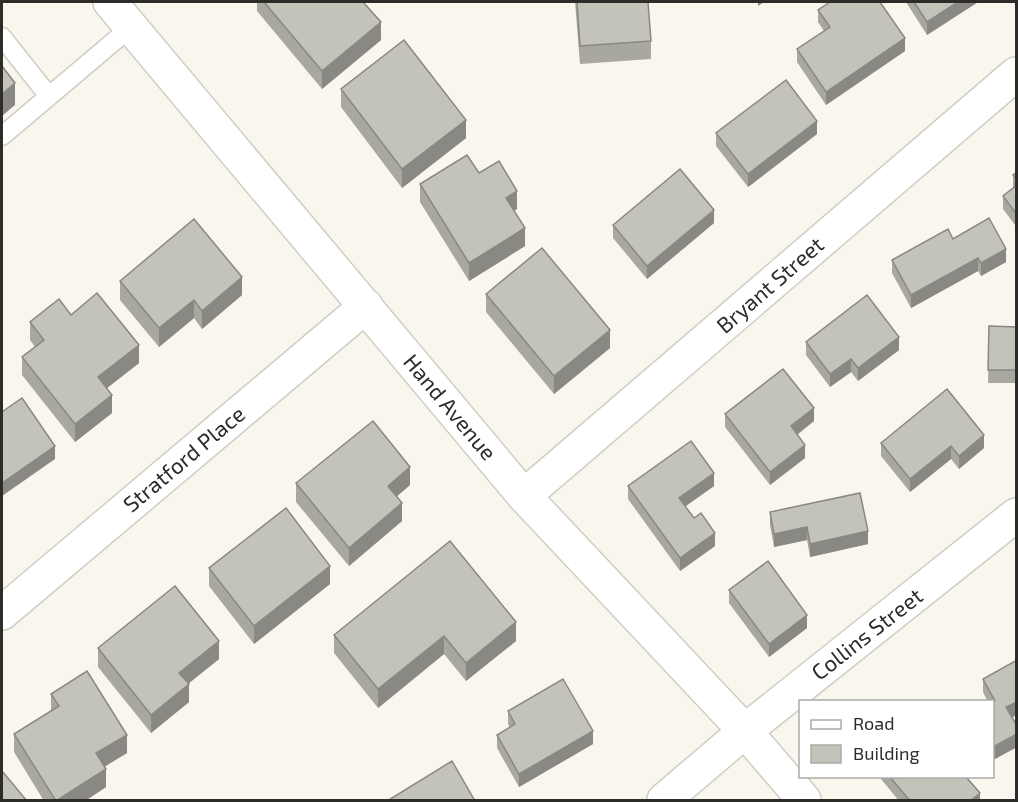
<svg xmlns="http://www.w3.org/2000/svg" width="1018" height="802" viewBox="0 0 1018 802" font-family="'Exo 2',sans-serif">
<rect width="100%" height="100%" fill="#f9f7ed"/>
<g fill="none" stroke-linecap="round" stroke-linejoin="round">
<defs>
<g id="lane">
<polyline points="2,37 48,95"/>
<polyline points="2,136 131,27"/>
</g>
<g id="street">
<polyline points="524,496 1016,74"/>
<polyline points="2,613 366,306"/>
<polyline points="664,800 745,731 1016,515"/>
</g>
<polyline id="secondary" points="110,2 524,496 745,731 804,800"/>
</defs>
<use href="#lane" stroke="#cfcec4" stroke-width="21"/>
<use href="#street" stroke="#cfcec4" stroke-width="36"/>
<use href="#secondary" stroke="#cfcec4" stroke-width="36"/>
<use href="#lane" stroke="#fff" stroke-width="18"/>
<use href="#street" stroke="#fff" stroke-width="33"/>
<use href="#secondary" stroke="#fff" stroke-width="33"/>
</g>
<g fill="#a9a89f">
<polygon points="257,2 363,2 381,40 322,89 257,11"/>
<polygon points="575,2 648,2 651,41 651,59 580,64"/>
<polygon points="906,2 978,2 927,35"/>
<polygon points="818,10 905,51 826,105 797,62 797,49 824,31 818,22"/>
<polygon points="341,89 466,138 402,188 341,107"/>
<polygon points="716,133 817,134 748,187 716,146"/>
<polygon points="1017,172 1017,223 1015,225 1003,209 1003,196 1013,188 1013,175"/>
<polygon points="479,173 517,209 514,211 525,246 469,281 420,202 420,184"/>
<polygon points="714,223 647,279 613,238 613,225"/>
<polygon points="953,239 1006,262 981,276 978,271 911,308 892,273 892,260"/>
<polygon points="120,281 242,295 202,329 194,318 159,347 120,300"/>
<polygon points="486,294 610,348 554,394 486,312"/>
<polygon points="71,315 139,363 107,388 112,413 75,442 22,375 22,357 35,347 30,340 30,322"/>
<polygon points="989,326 1017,327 1017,383 988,383"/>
<polygon points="806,342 899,350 858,381 851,372 830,387 806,355"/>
<polygon points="947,389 984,448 959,469 951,459 910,492 881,456 881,443"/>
<polygon points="725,414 814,421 797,435 805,458 770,485 725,427"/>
<polygon points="296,483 410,485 397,496 402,521 349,566 296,502"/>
<polygon points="628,486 714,486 685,506 715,546 680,571 628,499"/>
<polygon points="770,512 868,544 810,557 807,540 774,547 770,525"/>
<polygon points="450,541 516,641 466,681 444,654 378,708 334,653 334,635"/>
<polygon points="209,568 330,584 254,644 209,586"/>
<polygon points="729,590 807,628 769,657 729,603"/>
<polygon points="98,648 219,659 188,684 189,702 151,733 98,667"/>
<polygon points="1017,660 1017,715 1012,717 1017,726 1017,747 993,760 993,702 988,702 983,692 983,679"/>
<polygon points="51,694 127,753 104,766 106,787 85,801 44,801 14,752 14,734 51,711"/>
<polygon points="508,711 593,744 519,787 497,748 497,735 510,728 508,724"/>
<polygon points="881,777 966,777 980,801 899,801 881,779"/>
</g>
<g fill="#898882">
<polygon points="758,2 764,2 758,6"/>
<polygon points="958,2 978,2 927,35 927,22"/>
<polygon points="381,22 381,40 322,89 322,71"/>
<polygon points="905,38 905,51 826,105 826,92"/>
<polygon points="15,83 15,105 2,116 2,94"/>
<polygon points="466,120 466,138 402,188 402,169"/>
<polygon points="817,121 817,134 748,187 748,174"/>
<polygon points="517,191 517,209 506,216 506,198"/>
<polygon points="714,210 714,223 647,279 647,266"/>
<polygon points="1017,210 1017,223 1015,225 1015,212"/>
<polygon points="525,228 525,246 469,281 469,263"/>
<polygon points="1006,249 1006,262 981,276 981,263"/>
<polygon points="978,258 978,271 911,308 911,295"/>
<polygon points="242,277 242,295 202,329 202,311"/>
<polygon points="194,300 194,318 159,347 159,328"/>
<polygon points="610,330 610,348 554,394 554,376"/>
<polygon points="899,337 899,350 858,381 858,368"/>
<polygon points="139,345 139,363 98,395 98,377"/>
<polygon points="851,359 851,372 830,387 830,374"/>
<polygon points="112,395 112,413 75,442 75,424"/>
<polygon points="814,408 814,421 791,439 791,426"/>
<polygon points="984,435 984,448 959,469 959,456"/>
<polygon points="805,445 805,458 770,485 770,472"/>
<polygon points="55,446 55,459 2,496 2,483"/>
<polygon points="951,446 951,459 910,492 910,479"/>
<polygon points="410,467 410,485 388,504 388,486"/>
<polygon points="714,473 714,486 679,511 679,498"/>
<polygon points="402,503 402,521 349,566 349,548"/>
<polygon points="807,527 807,540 774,547 774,534"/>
<polygon points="868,531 868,544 810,557 810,544"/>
<polygon points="715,533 715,546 680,571 680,558"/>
<polygon points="330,566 330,584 254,644 254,626"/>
<polygon points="807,615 807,628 769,657 769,644"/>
<polygon points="516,622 516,641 466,681 466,663"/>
<polygon points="444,636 444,654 378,708 378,689"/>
<polygon points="219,641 219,659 179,691 179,673"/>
<polygon points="189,684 189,702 151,733 151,715"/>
<polygon points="1017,702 1017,715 1006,720 1006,707"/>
<polygon points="593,731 593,744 519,787 519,774"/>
<polygon points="1017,734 1017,747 993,760 993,747"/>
<polygon points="127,735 127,753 96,772 96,753"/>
<polygon points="106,769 106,787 85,801 56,801"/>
<polygon points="980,793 980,801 970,801"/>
</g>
<g fill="#c4c3b9" stroke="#898882" stroke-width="1.5">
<polygon points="264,2 363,2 381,22 322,71"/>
<polygon points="577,2 648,2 651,41 580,46"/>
<polygon points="830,2 880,2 905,38 826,92 797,49 830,27 818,10"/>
<polygon points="914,2 958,2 927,22"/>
<polygon points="404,40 466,120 402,169 341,89"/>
<polygon points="2,66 15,83 2,94"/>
<polygon points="786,80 817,121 748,174 716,133"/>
<polygon points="467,155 479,173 499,161 517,191 506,198 525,228 469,263 420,184"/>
<polygon points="680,169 714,210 647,266 613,225"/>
<polygon points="1017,172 1017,179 1013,175"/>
<polygon points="1017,185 1017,210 1015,212 1003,196"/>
<polygon points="989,218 1006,249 981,263 978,258 911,295 892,260 948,229 953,239"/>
<polygon points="194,219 242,277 202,311 194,300 159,328 120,281"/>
<polygon points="542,248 610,330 554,376 486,294"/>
<polygon points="97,293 139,345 98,377 112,395 75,424 22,357 44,340 30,322 59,299 71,315"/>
<polygon points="867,295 899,337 858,368 851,359 830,374 806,342"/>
<polygon points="989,326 1017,327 1017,370 988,370"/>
<polygon points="783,369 814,408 791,426 805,445 770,472 725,414"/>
<polygon points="947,389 984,435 959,456 951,446 910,479 881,443"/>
<polygon points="22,398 55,446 2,483 2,412"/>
<polygon points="373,421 410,467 388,486 402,503 349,548 296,483"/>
<polygon points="691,441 714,473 679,498 694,518 701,513 715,533 680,558 628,486"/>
<polygon points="860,493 868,531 810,544 807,527 774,534 770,512"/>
<polygon points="286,508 330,566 254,626 209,568"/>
<polygon points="450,541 516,622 466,663 444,636 378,689 334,635"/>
<polygon points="768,561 807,615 769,644 729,590"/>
<polygon points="175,586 219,641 179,673 189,684 151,715 98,648"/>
<polygon points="1017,660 1017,702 1006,707 1017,726 1017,734 993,747 993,702 995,701 983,679"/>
<polygon points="87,671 127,735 96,753 106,769 56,801 14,734 59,706 51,694"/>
<polygon points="563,679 593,731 519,774 497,735 515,724 508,711"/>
<polygon points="452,761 475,801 387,801"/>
<polygon points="2,771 27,801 2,801"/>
<polygon points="890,777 966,777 980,793 970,801 910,801"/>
</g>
<g text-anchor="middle" stroke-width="6" stroke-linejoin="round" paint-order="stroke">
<g font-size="22" fill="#2d2c29" stroke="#fff">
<text transform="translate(770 285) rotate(-41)" y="8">Bryant Street</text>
<text transform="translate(450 407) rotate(50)" y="8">Hand Avenue</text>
<text transform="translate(184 459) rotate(-40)" y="8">Stratford Place</text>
<text transform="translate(867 634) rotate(-38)" y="8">Collins Street</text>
</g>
</g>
<rect width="1018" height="802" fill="none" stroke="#2d2c29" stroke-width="6"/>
<rect x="799" y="700" width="195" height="78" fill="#ffffff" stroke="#ababa9" stroke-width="1.5"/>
<rect x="811" y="720" width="30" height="9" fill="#ffffff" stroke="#ababa9" stroke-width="1.5"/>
<text x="853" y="730" font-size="18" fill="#2d2c29">Road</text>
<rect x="811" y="745" width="30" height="18" fill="#c4c3b9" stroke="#ababa9" stroke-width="1.5"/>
<text x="853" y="760" font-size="18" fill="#2d2c29">Building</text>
</svg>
